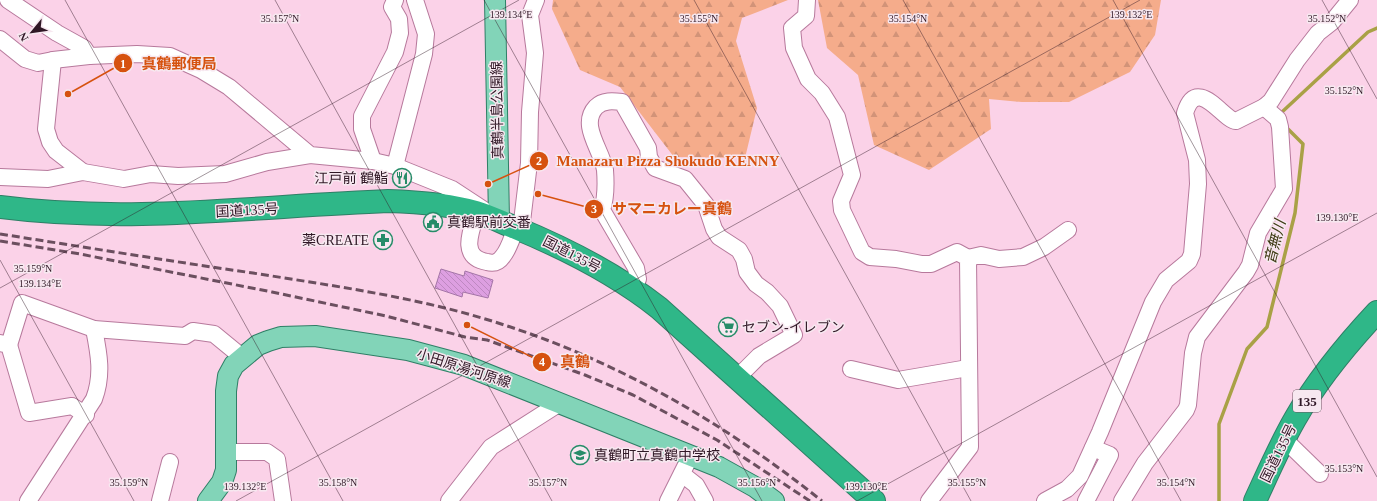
<svg xmlns="http://www.w3.org/2000/svg" width="1377" height="501" viewBox="0 0 1377 501" font-family="'Times New Roman','Noto Sans JP',serif">
<defs>
<pattern id="forest-firs" width="22" height="20" patternUnits="userSpaceOnUse"><rect width="22" height="20" fill="#f5ac8b"/><path d="M5 1l3.5 6h-7zM16 11l3.5 6h-7z" fill="#d29378"/></pattern>
<pattern id="building-back-hatch" width="6" height="6" patternUnits="userSpaceOnUse"><rect width="6" height="6" fill="#dd9fe1"/><path d="M-1 5l2 2M0 0l6 6M5-1l2 2" fill="none" stroke="#be88c1"/></pattern>
</defs>
<rect width="100%" height="100%" fill="#fbd2e8"/>
<g fill="url(#forest-firs)">
<polygon points="553,0 788,0 742,18 736,41 757,108 745,158 674,157 620,87 580,70 552,9"/>
<polygon points="818,0 1161,0 1155,35 1130,72 1069,102 1022,102 989,99 991,129 929,170 874,145 858,75 827,48"/>
</g>
<g fill="none" stroke-linecap="round" stroke-linejoin="round">
<g stroke="#a9a146" stroke-width="3.5">
<polyline points="1282,115 1282,112 1368,32 1377,28"/>
<polyline points="1219,501 1219,424 1247,349 1267,327 1295,213 1303,144 1285,126"/>
</g>
</g>
<polygon fill="url(#building-back-hatch)" stroke="#a475a7" points="441,269 464,276 465,271 493,280 488,298 463,292 462,297 435,288"/>
<g fill="none" stroke-linecap="round" stroke-linejoin="round">
<defs>
<g id="minor">
<polyline points="8,0 57,33 84,48 89,56"/>
<polyline points="807,0 806,16 792,28 794,48 808,79 822,93 837,117 852,175 841,201 842,210 862,252 870,257 896,259 922,264 931,264 957,252 968,258 970,447 929,501"/>
<polyline points="0,39 25,59 38,63 53,60 89,56 137,54 170,56 201,70 229,87 310,155 373,161 395,166 452,189 484,210"/>
<polyline points="53,60 46,129 50,142 56,151 83,172"/>
<polyline points="373,161 362,129 362,116 395,52 400,33 399,19 392,7 395,0"/>
<polyline points="395,166 424,54 426,34 415,0"/>
<polyline points="0,177 48,179 83,172 124,179 151,174 178,176 225,174 267,162 310,155"/>
<path d="M 477,212 C 471,231 459,257 487,262 C 494,264 499,262 503,256 C 509,249 512,237 516,228"/>
<polyline points="521,230 529,163 530,112 535,53 530,15 536,0"/>
<polyline points="968,258 981,255 999,259 1023,257 1044,247 1068,230"/>
<path d="M 632,288 L 638,279 L 636,268 L 602,210 C 606,198 606,183 605,170 C 602,150 579,125 596,107 C 603,100 613,101 622,102 L 648,148 L 649,157 L 655,168 L 685,179 L 706,205 L 714,229 L 719,237 L 739,250 L 744,259 L 747,272 L 756,284 L 767,292 L 780,306 L 794,335 L 759,356 L 737,378"/>
<polyline points="0,343 9,345 29,413 72,406 86,415"/>
<polyline points="9,345 22,303 94,329 185,336 193,331 214,334 242,357"/>
<polyline points="851,369 898,380 968,368"/>
<polyline points="1284,439 1320,474"/>
<polyline points="227,452 267,452 277,459 283,501"/>
<polyline points="682,474 696,485 705,501"/>
<path d="M 28,501 L 94,399 C 103,375 99,354 94,329"/>
<polyline points="160,501 170,462"/>
<polyline points="449,501 491,447 560,403"/>
<polyline points="668,501 691,455"/>
<path d="M 1045,501 L 1067,489 L 1080,476 L 1100,432 L 1153,302 L 1166,280 L 1189,261 L 1192,254 L 1198,184 L 1197,160 L 1185,113 C 1197,74 1223,120 1236,121 L 1264,107 L 1271,101 L 1297,60 L 1318,33 L 1332,22 L 1350,0"/>
<polyline points="1086,501 1110,455 1093,448"/>
<polyline points="1122,501 1145,463 1186,410 1188,405 1193,353 1197,337 1246,272 1250,265 1258,233 1284,189 1280,127 1278,119 1264,107"/>
</g>
<g id="major">
<polyline points="495,0 499,220"/>
<polyline points="208,501 222,482 226,470 226,391 228,376 234,365 258,345 268,341 281,337 315,336 408,350 464,365 719,467 755,487 774,501"/>
</g>
<g id="highway">
<path d="M 0,207 C 130,224 259,206 388,201 C 418,202 448,204 476,212 C 490,216 503,223 516,228 C 567,249 616,274 659,308 L 874,501"/>
<path d="M 1255,501 C 1268,473 1280,445 1295,419 C 1316,382 1348,343 1377,312"/>
</g>
</defs>
<use href="#minor" stroke="#b7799c" stroke-width="18"/>
<use href="#major" stroke="#2f7f66" stroke-width="22"/>
<use href="#highway" stroke="#2f7f66" stroke-width="24"/>
<use href="#minor" stroke="#fff" stroke-width="16"/>
<use href="#major" stroke="#82d4b8" stroke-width="20"/>
<use href="#highway" stroke="#2fb788" stroke-width="22"/>
<g stroke="#6b4f5f" stroke-width="3" stroke-dasharray="8 4" stroke-linecap="butt">
<path d="M 0,234 C 84,247 169,261 253,273 C 334,286 416,297 495,322 C 616,360 723,422 822,501"/>
<polyline points="0,241 80,254 272,292 386,316 465,337 487,340 585,375 633,395 717,440 810,501"/>
</g>
</g>
<path fill="none" stroke="#301826" stroke-width="1" stroke-opacity="0.45" d="M 65,0 L 343,501M 275,0 L 552,501M 484,0 L 762,501M 694,0 L 971,501M 903,0 L 1181,501M 1113,0 L 1377,477M 1322,0 L 1377,99M 0,260 L 134,501M 0,288 L 519,0M 236,501 L 1140,0M 857,501 L 1377,213"/>
<defs>
<symbol id="restaurant-ring" viewBox="-11 -11 22 22"><circle r="9.5" fill="#f7e8f0" stroke="#268c68" stroke-width="1.5"/><path d="M-5-6h1v4h1v-4h1v4h1v-4h1v5L-1.5 .5V6h-2V.5L-5-1ZM5-6V6H3V1.5H1.5Q1.5-4 5-6Z" fill="#268c68"/></symbol>
<symbol id="civic-ring" viewBox="-11 -11 22 22"><circle r="9.5" fill="#f7e8f0" stroke="#268c68" stroke-width="1.5"/><path d="M-.6-6.5H3V-4.5H.6V-3L4-1V1h2V6H-6V1h2V-1L-.6-3ZM-1.2 2.5V6h2.4V2.5Z" fill="#268c68"/></symbol>
<symbol id="pharmacy-ring" viewBox="-11 -11 22 22"><circle r="9.5" fill="#f7e8f0" stroke="#268c68" stroke-width="1.5"/><path d="M-2-6h4v4h4v4h-4v4h-4v-4h-4v-4h4Z" fill="#268c68"/></symbol>
<symbol id="supermarket-ring" viewBox="-11 -11 22 22"><circle r="9.5" fill="#f7e8f0" stroke="#268c68" stroke-width="1.5"/><path d="M-6-5.5h2.5l.6 2H6L4.5 2H-2.5L-4.4-4H-6ZM-1.5 3.2a1.3 1.3 0 1 0 .1 0ZM3 3.2a1.3 1.3 0 1 0 .1 0Z" fill="#268c68"/></symbol>
<symbol id="school-ring" viewBox="-11 -11 22 22"><circle r="9.5" fill="#f7e8f0" stroke="#268c68" stroke-width="1.5"/><path d="M0-5L7-2L0 1L-7-2ZM-4 1L0 2.5L4 1V4Q0 6-4 4Z" fill="#268c68"/></symbol>
</defs>
<g fill-rule="evenodd">
<use href="#restaurant-ring" x="391" y="167" width="22" height="22"/>
<use href="#civic-ring" x="422" y="211" width="22" height="22"/>
<use href="#pharmacy-ring" x="372" y="229" width="22" height="22"/>
<use href="#supermarket-ring" x="717" y="316" width="22" height="22"/>
<use href="#school-ring" x="569" y="444" width="22" height="22"/>
</g>
<g text-anchor="middle" stroke-width="3" stroke-linejoin="round" paint-order="stroke">
<rect fill="#f7e8f0" stroke="#6c5663" stroke-width="1" x="1293" y="390" width="28" height="22" rx="3"/>
<g font-size="13" font-weight="bold" fill="#301826">
<text x="1307" y="406">135</text>
</g>
<g font-size="14" fill="#301826" stroke="#f7e8f0">
<text transform="translate(497 110) rotate(-91)" y="5">真鶴半島公園線</text>
<text transform="translate(247 210) rotate(-3)" y="5">国道135号</text>
<text transform="translate(572 254) rotate(27)" y="5">国道135号</text>
<text transform="translate(464 368) rotate(18)" y="5">小田原湯河原線</text>
<text transform="translate(1278 453) rotate(-64)" y="5">国道135号</text>
</g>
<g font-size="14" fill="#301826" stroke="#f7e8f0" text-anchor="start">
<text x="388" y="183" text-anchor="end">江戸前 鶴鮨</text>
<text x="447" y="227">真鶴駅前交番</text>
<text x="369" y="245" text-anchor="end">薬CREATE</text>
<text x="742" y="332">セブン-イレブン</text>
<text x="594" y="460">真鶴町立真鶴中学校</text>
</g>
<g font-size="15" font-style="italic" fill="#3e3b14" stroke="#f7e8f0">
<text transform="translate(1275 242) rotate(-76)" y="5">音無川</text>
</g>
</g>
<g font-size="10" text-anchor="middle" fill="#301826" stroke="#f7e8f0" stroke-width="3" stroke-linejoin="round" paint-order="stroke">
<text x="1131" y="18">139.132°E</text>
<text x="511" y="18">139.134°E</text>
<text x="280" y="22">35.157°N</text>
<text x="699" y="22">35.155°N</text>
<text x="1327" y="22">35.152°N</text>
<text x="908" y="22">35.154°N</text>
<text x="1344" y="94">35.152°N</text>
<text x="1337" y="221">139.130°E</text>
<text x="33" y="272">35.159°N</text>
<text x="40" y="287">139.134°E</text>
<text x="1344" y="472">35.153°N</text>
<text x="129" y="486">35.159°N</text>
<text x="338" y="486">35.158°N</text>
<text x="548" y="486">35.157°N</text>
<text x="757" y="486">35.156°N</text>
<text x="967" y="486">35.155°N</text>
<text x="1176" y="486">35.154°N</text>
<text x="245" y="490">139.132°E</text>
<text x="866" y="490">139.130°E</text>
</g>
<path fill="none" stroke="#d6520f" stroke-width="1.5" d="M68 94L123 63M488 184L539 161M538 194L594 209M467 325L542 362"/>
<g fill="#d6520f" stroke="#f7e8f0" stroke-width="1.5">
<circle cx="68" cy="94" r="4"/>
<circle cx="488" cy="184" r="4"/>
<circle cx="538" cy="194" r="4"/>
<circle cx="467" cy="325" r="4"/>
<circle cx="123" cy="63" r="10"/>
<circle cx="539" cy="161" r="10"/>
<circle cx="594" cy="209" r="10"/>
<circle cx="542" cy="362" r="10"/>
</g>
<g font-size="12" text-anchor="middle" font-weight="bold" fill="#fff">
<text x="123" y="68">1</text>
<text x="539" y="165">2</text>
<text x="594" y="213">3</text>
<text x="542" y="366">4</text>
</g>
<g font-size="15" text-anchor="middle" font-weight="bold" fill="#d6520f" stroke="#f7e8f0" stroke-width="3" stroke-linejoin="round" paint-order="stroke">
<text x="179" y="69">真鶴郵便局</text>
<text x="668" y="166">Manazaru Pizza Shokudo KENNY</text>
<text x="672" y="214">サマニカレー真鶴</text>
<text x="575" y="367">真鶴</text>
</g>
<g transform="translate(32 32) rotate(241)" stroke="#f7e8f0" stroke-width="3" paint-order="stroke">
<path d="M0-3L7 15L0 10L-7 15Z" fill="#301826"/>
<text y="-6" font-size="11" font-weight="bold" text-anchor="middle" fill="#301826">N</text>
</g>
</svg>
